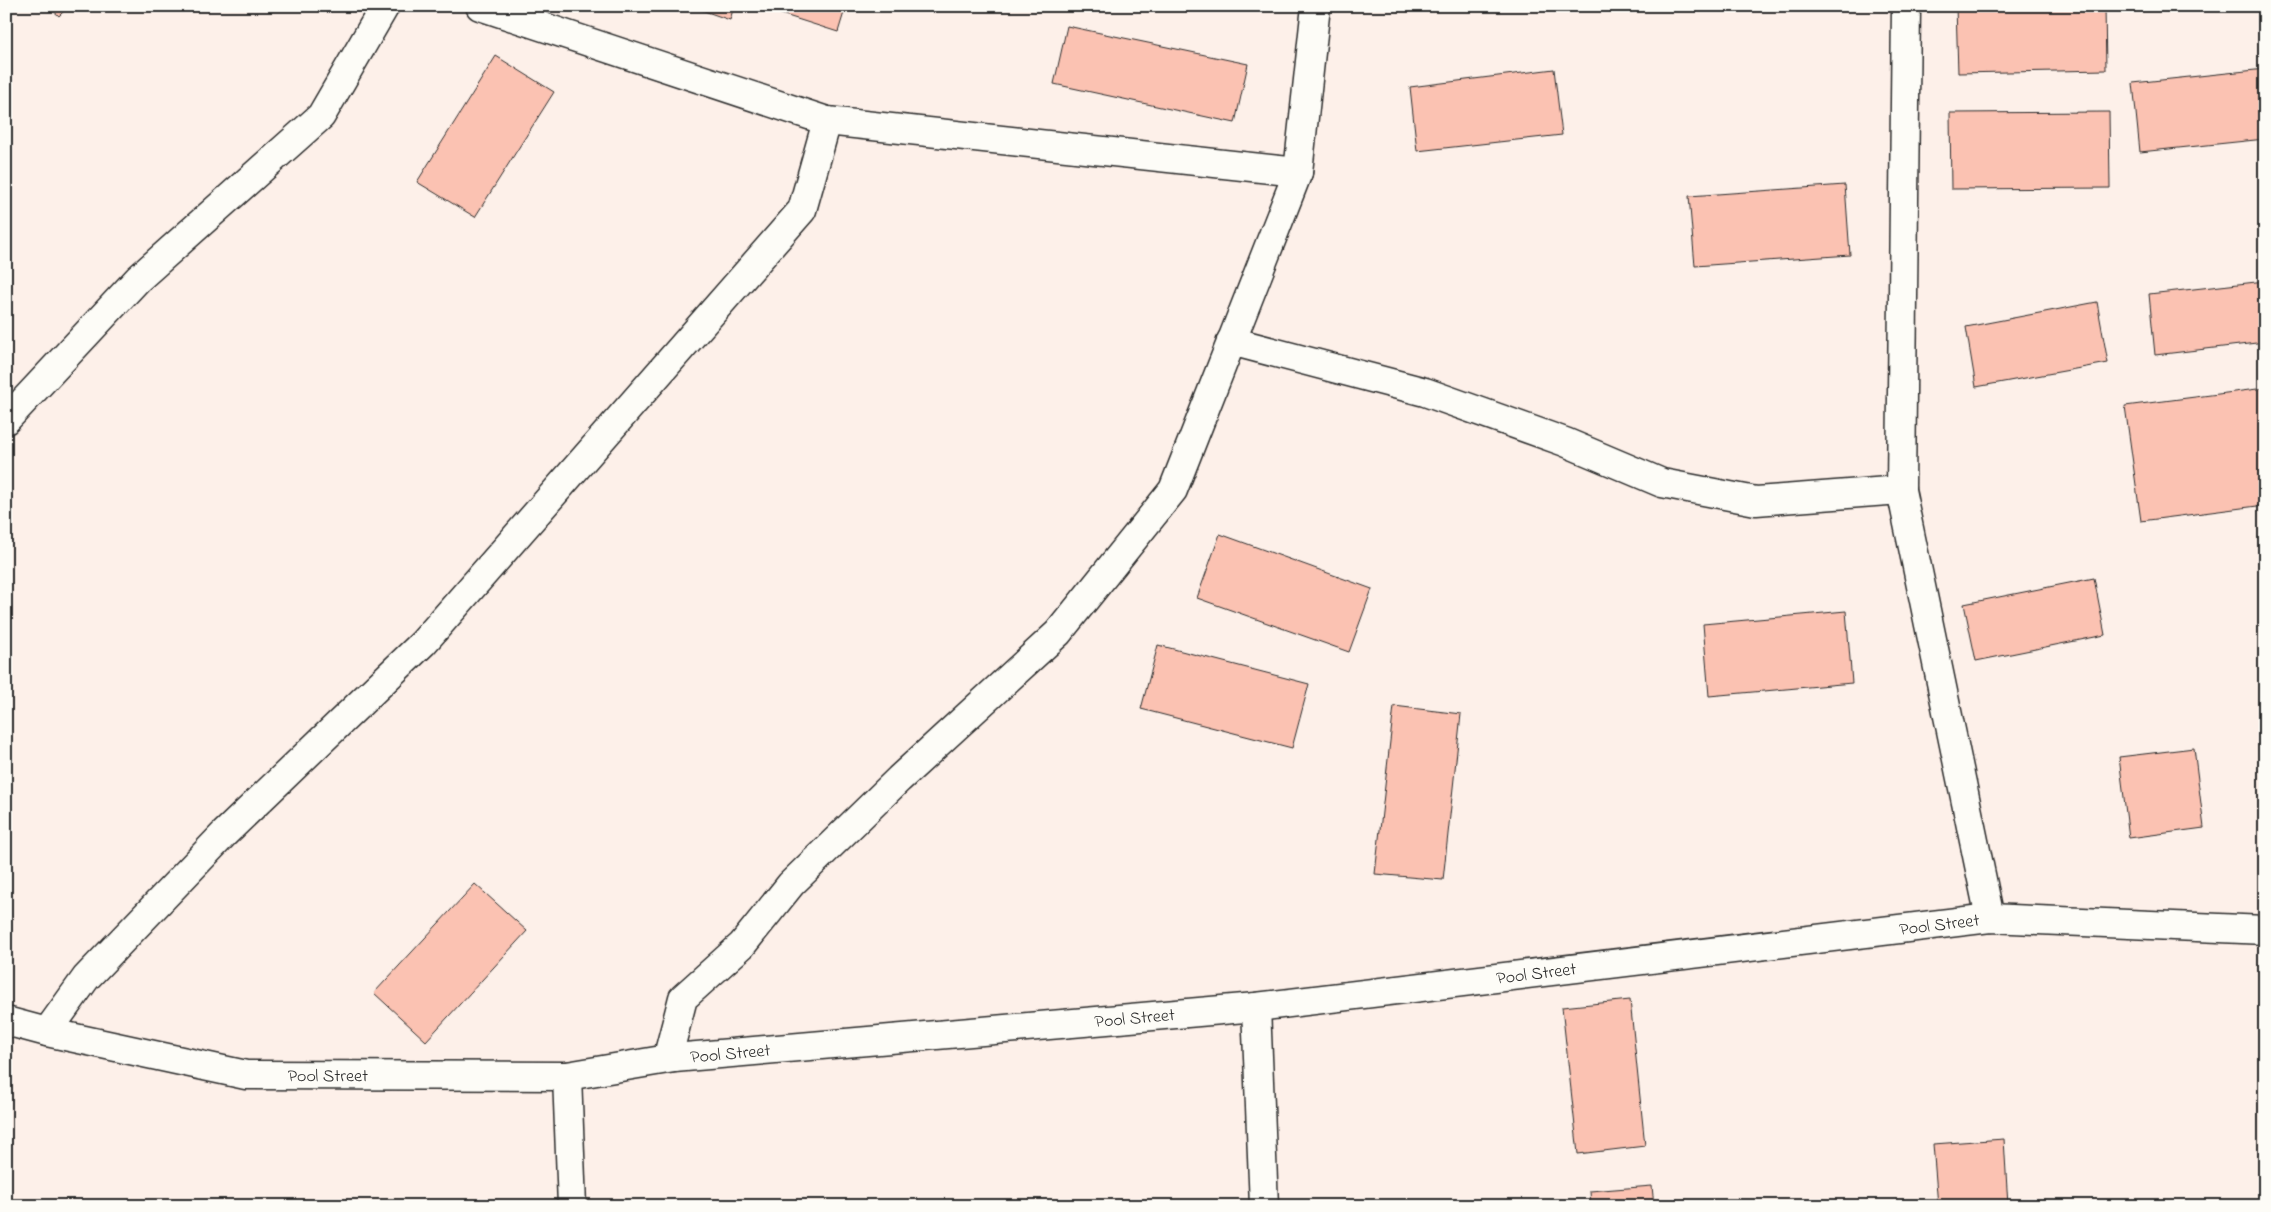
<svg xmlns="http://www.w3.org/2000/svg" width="2271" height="1212" viewBox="0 0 2271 1212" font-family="'Indie Flower',sans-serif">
<rect width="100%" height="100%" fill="#fdf0e9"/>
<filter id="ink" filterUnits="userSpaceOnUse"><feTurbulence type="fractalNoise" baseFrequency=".02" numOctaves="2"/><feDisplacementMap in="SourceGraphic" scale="10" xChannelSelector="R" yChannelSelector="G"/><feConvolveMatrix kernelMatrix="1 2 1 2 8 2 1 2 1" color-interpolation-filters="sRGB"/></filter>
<g filter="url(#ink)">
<g fill="#fbc2b2" stroke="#2b2b2b">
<polygon points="48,6 69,6 59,16"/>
<polygon points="690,6 734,6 730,20"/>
<polygon points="780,6 846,6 838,32 778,13"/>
<polygon points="1956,6 2105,6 2106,70 1958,73"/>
<polygon points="1067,26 1248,64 1235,123 1054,84"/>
<polygon points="496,56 554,92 475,217 417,182"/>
<polygon points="1554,69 1562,135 1417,151 1410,87"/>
<polygon points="2265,69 2265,139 2140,152 2133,83"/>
<polygon points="2109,112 2110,188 1951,189 1950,113"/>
<polygon points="1845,185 1850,255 1695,266 1689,196"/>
<polygon points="2265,281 2265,342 2155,355 2149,294"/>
<polygon points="2097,302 2108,363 1976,387 1966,327"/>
<polygon points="2265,388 2265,505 2141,521 2125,406"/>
<polygon points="1220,534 1372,589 1349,652 1197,598"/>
<polygon points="2094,578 2105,635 1976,661 1964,604"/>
<polygon points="1846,611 1852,683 1709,696 1703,624"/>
<polygon points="1158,645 1309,684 1292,748 1141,709"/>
<polygon points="1394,706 1461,714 1443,880 1375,874"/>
<polygon points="2194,748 2204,828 2129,838 2119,757"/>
<polygon points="475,884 527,931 426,1041 374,993"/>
<polygon points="1630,1000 1645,1146 1578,1154 1562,1007"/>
<polygon points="2004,1139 2008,1206 1938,1206 1933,1144"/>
<polygon points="1652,1186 1654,1206 1591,1206 1590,1191"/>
</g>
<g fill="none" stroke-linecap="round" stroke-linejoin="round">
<defs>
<g id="street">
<polyline points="480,6 827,121 1298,172"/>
<polyline points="1906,6 1901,490 1990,918"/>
<polyline points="1231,341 1425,392 1565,442 1662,483 1756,501 1901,490"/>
<polyline points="6,420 138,279 321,116 385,6"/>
<polyline points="1256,1007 1264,1206"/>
<path id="s1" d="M 6,1021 L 47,1032 L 246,1075 L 567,1076 L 674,1058 L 1256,1007 L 1990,918 L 2265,930"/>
<polyline points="47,1032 86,978 224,834 423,643 802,210 827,121"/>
<polyline points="674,1058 668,1056 683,998 742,945 791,884 899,779 1058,633 1173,490 1298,172 1316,6"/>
<polyline points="567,1076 572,1206"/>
</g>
</defs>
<use href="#street" stroke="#2b2b2b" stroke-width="31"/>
<use href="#street" stroke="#fdfcf7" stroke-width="28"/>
</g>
</g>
<g text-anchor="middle" stroke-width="4" stroke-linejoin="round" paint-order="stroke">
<g font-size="18" fill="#2b2b2b" stroke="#fdfcf7">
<text dy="6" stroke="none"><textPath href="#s1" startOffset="1948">Pool Street</textPath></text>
<text dy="6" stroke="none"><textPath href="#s1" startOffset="1542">Pool Street</textPath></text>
<text dy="6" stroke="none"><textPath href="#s1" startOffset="1138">Pool Street</textPath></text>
<text dy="6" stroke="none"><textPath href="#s1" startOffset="732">Pool Street</textPath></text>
<text dy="6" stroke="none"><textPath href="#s1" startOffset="328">Pool Street</textPath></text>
</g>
</g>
<rect width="2271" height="1212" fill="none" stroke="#fdfcf7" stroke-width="25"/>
<rect x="12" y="12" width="2246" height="1187" fill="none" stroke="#2b2b2b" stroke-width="2" filter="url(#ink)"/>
</svg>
